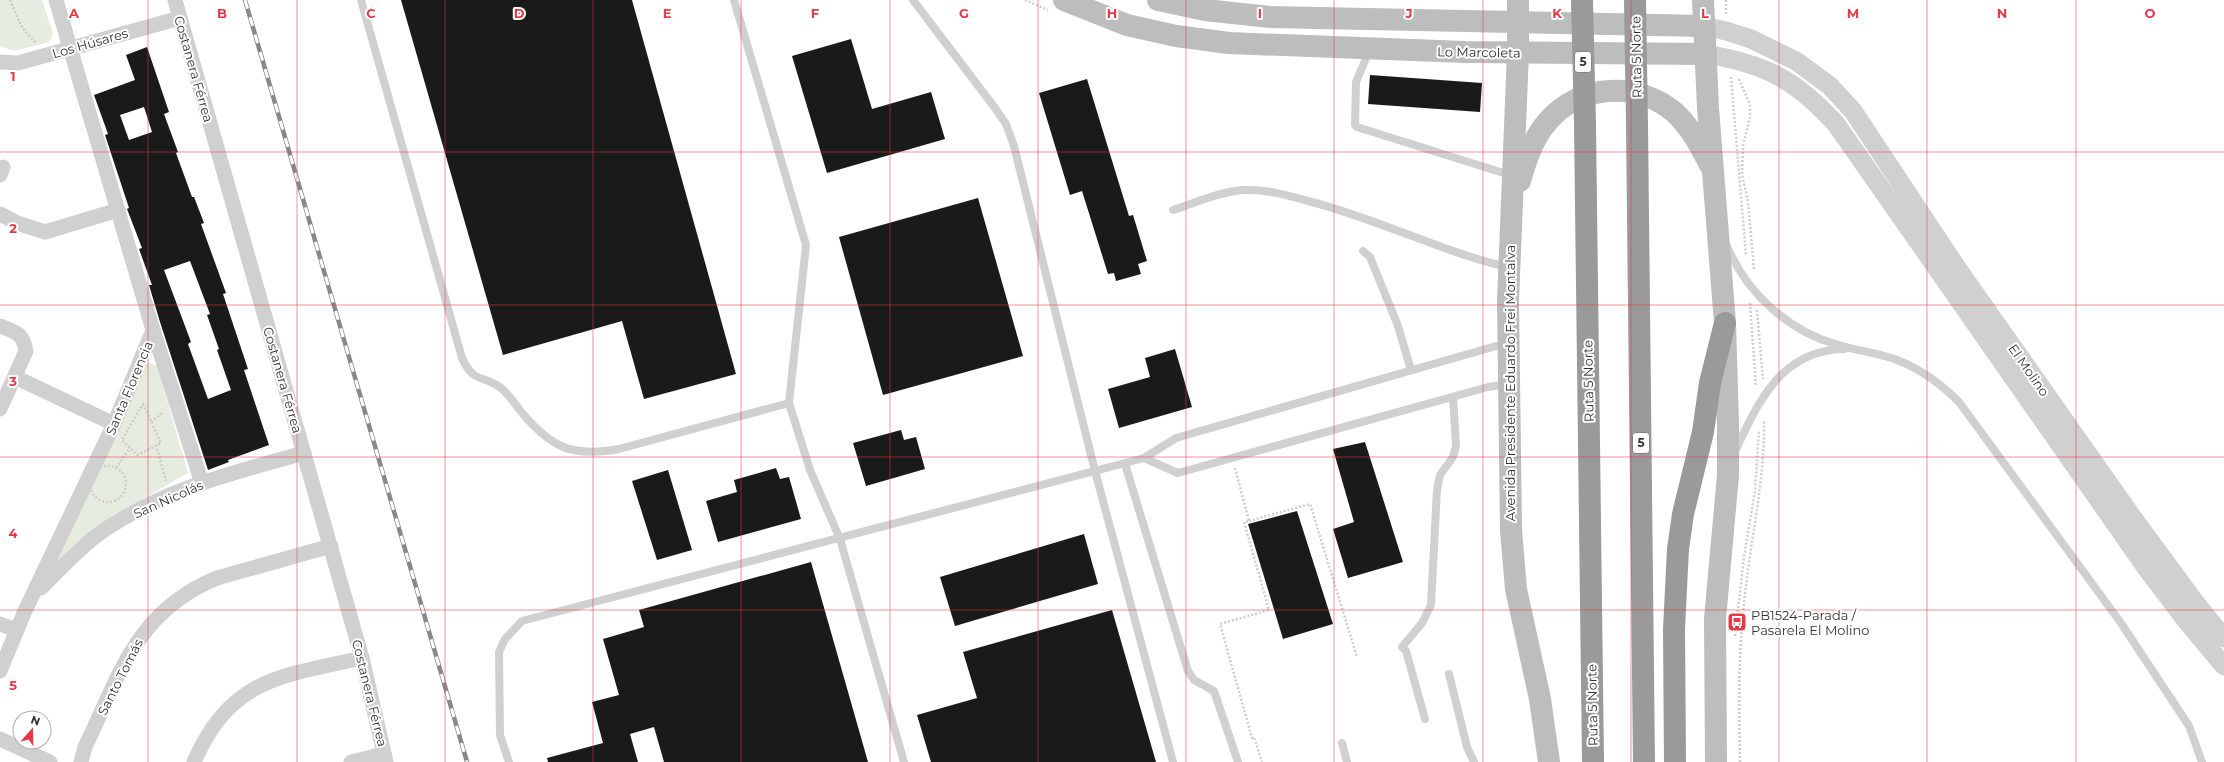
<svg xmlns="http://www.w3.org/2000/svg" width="2224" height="762" viewBox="0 0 2224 762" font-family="Montserrat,sans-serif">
<rect width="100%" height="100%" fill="#fff"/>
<g fill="#e6ecdf">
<polygon points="0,0 42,0 53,34 49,42 14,51 0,46"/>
<polygon points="143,360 157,366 188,473 112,516 48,576"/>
</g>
<g fill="#1a1a1a" fill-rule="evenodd">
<polygon points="401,0 632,0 736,374 644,399 622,321 503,355"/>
<polygon points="851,39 872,109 931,92 945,139 827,173 792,56"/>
<path d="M 147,47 L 169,112 L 164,114 L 178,152 L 176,153 L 192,197 L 194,197 L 204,223 L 201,224 L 226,293 L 223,294 L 248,369 L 244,370 L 269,445 L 228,460 L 229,462 L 208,470 L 160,322 L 149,285 L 152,285 L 139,249 L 142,248 L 127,209 L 129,208 L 105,135 L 108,134 L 94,95 L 135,80 L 126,55 ZM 144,107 L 152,132 L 129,140 L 120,115 ZM 190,261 L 210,314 L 207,315 L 219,349 L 217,350 L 231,390 L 208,399 L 188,344 L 191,342 L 164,270 Z"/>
<polygon points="1370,75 1482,83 1480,112 1368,104"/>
<polygon points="1087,79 1129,216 1133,215 1147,261 1138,264 1141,274 1116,281 1114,273 1108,274 1082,191 1070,195 1039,93"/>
<polygon points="978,198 1023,356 883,395 839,237"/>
<polygon points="1175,349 1192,407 1119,428 1108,389 1150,377 1145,358"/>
<polygon points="901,430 904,440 916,437 925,469 866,486 853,443"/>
<polygon points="1365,442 1403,562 1348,578 1333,529 1354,522 1333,449"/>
<polygon points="776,468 780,479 789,477 801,519 718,542 706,501 737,492 734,480"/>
<polygon points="668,470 692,550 657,560 632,481"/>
<polygon points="1297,511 1333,624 1283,639 1248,524"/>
<polygon points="1084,534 1098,584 955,626 940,577"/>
<polygon points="811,562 868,762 664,762 654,727 630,734 638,762 548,762 547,758 603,743 592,702 619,695 603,639 644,627 639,610"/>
<polygon points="1112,610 1156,762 931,762 917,715 977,698 963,652"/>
</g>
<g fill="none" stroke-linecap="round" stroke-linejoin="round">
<g stroke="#cdcdcd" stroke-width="2.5" stroke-dasharray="2 2" stroke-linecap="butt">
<path d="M 10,0 C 20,22 18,25 36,43"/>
<polyline points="1025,0 1048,10"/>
<polyline points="1726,0 1726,15"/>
<polyline points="1731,77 1746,256"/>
<polyline points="1739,79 1750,105 1750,117 1743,146 1742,174 1748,202 1754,269"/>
<polyline points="1750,303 1756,387"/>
<polyline points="1757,310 1763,379"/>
<polygon points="143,404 161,443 137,455 122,440"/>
<polyline points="151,422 163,412"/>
<polyline points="156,445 166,481"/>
<circle cx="108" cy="484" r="18"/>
<polyline points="116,468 130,448"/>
<polyline points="1235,468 1249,521 1244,522 1269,610 1220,624 1252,738 1254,737 1262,762"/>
<polyline points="1249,521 1310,504 1357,657"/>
<polyline points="1735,636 1744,557 1755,491 1759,430"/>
<path d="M 1740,762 C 1739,706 1738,651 1745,595 C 1751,536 1765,480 1764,420"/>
</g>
<g stroke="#d0d0d0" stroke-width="8">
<path d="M 361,0 L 462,358 C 474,384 482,374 501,388 C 509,394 516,406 523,414 C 553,449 573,457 619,449 L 789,403"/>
<polyline points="734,0 806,245 789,403 810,470 840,539 904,762"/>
<polyline points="913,0 995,108 1006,124 1014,146 1095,471 1173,762"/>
<polyline points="1370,49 1356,82 1355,125 1357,127 1513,176"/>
<path d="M 1173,210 C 1195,203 1219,192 1243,190 C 1265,189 1287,195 1308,201 C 1376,218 1439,251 1507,267"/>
<path d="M 1727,246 C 1746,292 1787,330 1835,344 C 1856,351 1877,352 1897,360 C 1921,369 1941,384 1959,402 L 2121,623 L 2189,726 L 2202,762"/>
<polyline points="1363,251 1370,257 1398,326 1411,370"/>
<polyline points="1507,348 1496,346 1176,438 1144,458 1178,473 1488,387 1508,384"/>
<path d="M 1734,454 C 1757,404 1780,350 1844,349"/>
<polyline points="1125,464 1188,671 1194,680 1214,691 1238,762"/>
<polyline points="1449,674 1467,747 1474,762"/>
<polyline points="1425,719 1406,651 1402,647 1422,623 1431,605 1437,490 1440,475 1453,457 1456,446 1453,397"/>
<polyline points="1342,743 1347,762"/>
<polyline points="509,762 500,735 499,652 505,639 522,621 1144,458"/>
</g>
<g stroke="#d0d0d0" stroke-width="15">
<polyline points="56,0 153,330 202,483"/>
<polyline points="175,0 362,658 386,762"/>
<polyline points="0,62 18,63 180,18"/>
<polyline points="0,175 3,167"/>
<polyline points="0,214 17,223 45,232 118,210"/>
<path d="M 0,326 C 16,332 23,333 26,351 L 0,409"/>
<polyline points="15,377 114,424"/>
<path d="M 41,588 C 59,570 76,552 96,536 C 157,491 232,473 304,453"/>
<polyline points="0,624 16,630"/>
<polyline points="0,671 24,613 114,424 153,330"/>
<polyline points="0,739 50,762"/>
<path d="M 81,762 L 85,747 C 120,675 136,611 217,578 L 331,546"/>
<path d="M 194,762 C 230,678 282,676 362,658"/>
<polyline points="351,762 384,754"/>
</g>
<g stroke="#d0d0d0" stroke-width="19">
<polyline points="1703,26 1726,31 1751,39 1796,61 1830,86 1853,111 1957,268 2133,518 2194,601 2224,638"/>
<path d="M 1706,54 C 1765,64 1795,79 1836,124 L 2147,569 L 2188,623 L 2224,666"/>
</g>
<g stroke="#bdbdbd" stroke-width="22">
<polyline points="1064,0 1127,25 1176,36 1229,43 1465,52 1706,54"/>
<polyline points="1158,0 1205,10 1270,17 1703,26"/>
<polyline points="1518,0 1518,52 1508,301 1511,530 1516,589 1540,699 1549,762"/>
<polyline points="1703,0 1708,108 1725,323 1728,424 1728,475 1715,619 1716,762"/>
<path d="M 1520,181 C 1526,160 1533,138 1548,121 C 1580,84 1637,81 1674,112 C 1690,126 1700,146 1710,165"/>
</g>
<g stroke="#9a9a9a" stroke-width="22">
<polyline points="1637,124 1644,762"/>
<polyline points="1585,125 1593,762"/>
<polyline points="1675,762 1674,629 1678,549 1683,514 1703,432 1710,383 1725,323"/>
</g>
<defs>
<polyline id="rail" points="245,0 467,762"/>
</defs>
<use href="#rail" stroke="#888" stroke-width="4.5"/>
<use href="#rail" stroke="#fff" stroke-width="3" stroke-dasharray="9" stroke-linecap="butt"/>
<g stroke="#9a9a9a" stroke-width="22">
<polyline points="1582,0 1585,125"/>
<polyline points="1635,0 1637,124"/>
</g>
</g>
<path fill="none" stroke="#e63946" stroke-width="1" stroke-opacity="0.55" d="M 148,0 L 148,762M 297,0 L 297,762M 445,0 L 445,762M 593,0 L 593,762M 741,0 L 741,762M 890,0 L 890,762M 1038,0 L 1038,762M 1186,0 L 1186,762M 1334,0 L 1334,762M 1483,0 L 1483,762M 1631,0 L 1631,762M 1779,0 L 1779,762M 1927,0 L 1927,762M 2076,0 L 2076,762M 0,152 L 2224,152M 0,305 L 2224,305M 0,457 L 2224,457M 0,610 L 2224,610"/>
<defs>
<symbol id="bus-square" viewBox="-11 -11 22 22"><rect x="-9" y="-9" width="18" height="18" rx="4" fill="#e63946" stroke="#fff"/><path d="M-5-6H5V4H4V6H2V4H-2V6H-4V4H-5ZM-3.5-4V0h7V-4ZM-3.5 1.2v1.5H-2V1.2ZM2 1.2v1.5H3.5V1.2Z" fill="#fff"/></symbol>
</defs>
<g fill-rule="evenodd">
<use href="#bus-square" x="1726" y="611" width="22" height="22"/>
</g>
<g text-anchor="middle" stroke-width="4" stroke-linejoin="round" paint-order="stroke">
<g fill="#fff" stroke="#707070" stroke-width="1">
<rect x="1575" y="52" width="16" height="20" rx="3"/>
<rect x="1633" y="433" width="16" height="20" rx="3"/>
</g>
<g font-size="12" font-weight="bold" fill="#333">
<text x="1583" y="66">5</text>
<text x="1641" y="447">5</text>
</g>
<g font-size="13" fill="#333" stroke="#fff">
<text transform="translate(90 43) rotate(-16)" y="5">Los Húsares</text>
<text transform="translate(1479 52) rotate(1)" y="5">Lo Marcoleta</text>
<text transform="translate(1636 57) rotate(-91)" y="5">Ruta 5 Norte</text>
<text transform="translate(194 69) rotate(74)" y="5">Costanera Férrea</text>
<text transform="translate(2029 370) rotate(55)" y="5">El Molino</text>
<text transform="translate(283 380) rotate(74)" y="5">Costanera Férrea</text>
<text transform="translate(1588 381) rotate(-91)" y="5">Ruta 5 Norte</text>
<text transform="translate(1510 383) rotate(-90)" y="5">Avenida Presidente Eduardo Frei Montalva</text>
<text transform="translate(129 388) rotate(-67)" y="5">Santa Florencia</text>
<text transform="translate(168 499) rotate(-24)" y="5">San Nicolás</text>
<text transform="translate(120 677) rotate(-63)" y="5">Santo Tomás</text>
<text transform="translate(370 693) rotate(76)" y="5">Costanera Férrea</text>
<text transform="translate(1592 705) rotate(-91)" y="5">Ruta 5 Norte</text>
</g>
<g font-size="13" fill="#333" stroke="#fff" text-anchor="start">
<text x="1751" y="620">PB1524-Parada /<tspan x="1751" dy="15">Pasarela El Molino</tspan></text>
</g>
</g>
<g font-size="13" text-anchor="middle" font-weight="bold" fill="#e63946" stroke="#fff" stroke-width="4" stroke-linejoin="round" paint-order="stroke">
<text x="74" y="18">A</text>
<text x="222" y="18">B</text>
<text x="371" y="18">C</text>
<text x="519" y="18">D</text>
<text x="667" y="18">E</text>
<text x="815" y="18">F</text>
<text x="964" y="18">G</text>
<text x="1112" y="18">H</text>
<text x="1260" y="18">I</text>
<text x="1409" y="18">J</text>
<text x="1557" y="18">K</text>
<text x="1705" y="18">L</text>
<text x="1853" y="18">M</text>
<text x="2002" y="18">N</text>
<text x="2150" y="18">O</text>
<text x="13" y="81">1</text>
<text x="13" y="233">2</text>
<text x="13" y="386">3</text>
<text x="13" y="538">4</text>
<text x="13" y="690">5</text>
</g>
<g transform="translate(32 730) rotate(20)"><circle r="19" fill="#ffffff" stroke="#adadad"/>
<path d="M0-3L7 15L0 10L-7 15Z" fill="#e63946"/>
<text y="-6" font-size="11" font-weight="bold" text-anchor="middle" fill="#333333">N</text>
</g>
</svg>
